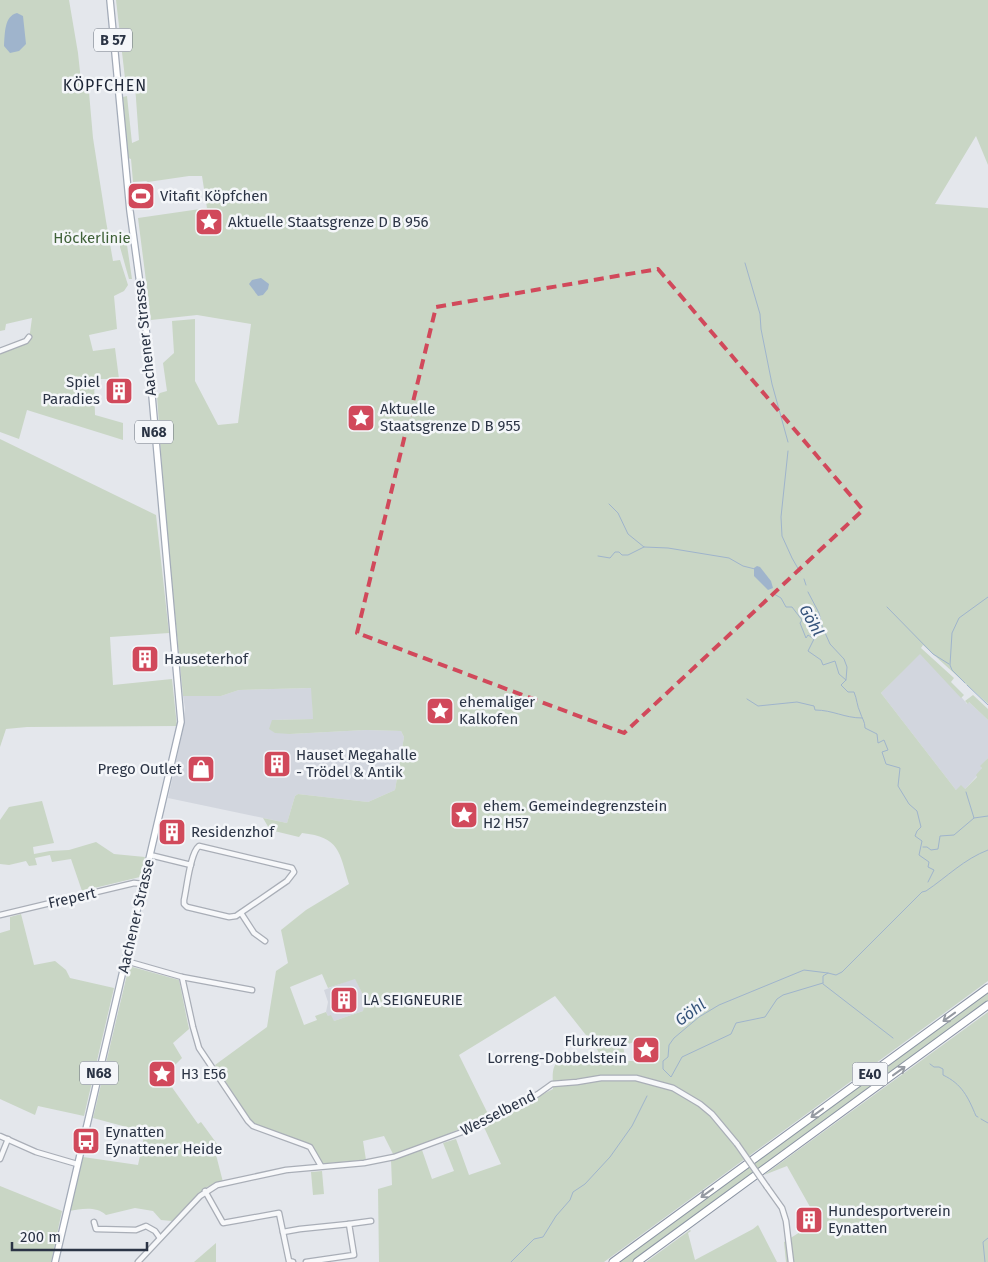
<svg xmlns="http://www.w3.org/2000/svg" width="988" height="1262" viewBox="0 0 988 1262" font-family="'Fira Sans',sans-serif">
<rect width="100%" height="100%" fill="#e4e7ec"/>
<g fill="#d2d6de">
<polygon points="920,653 963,699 967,704 969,702 988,720 988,758 981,766 982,768 977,776 965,789 956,790 881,693"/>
<polygon points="312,688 313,719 272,720 290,734 366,730 401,731 404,737 395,790 368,802 298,794 295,796 287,823 168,798 183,730 185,708 183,696 221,696 239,690"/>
<polygon points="355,978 365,999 363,1011 334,1021 328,1016 326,1012 328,1002 324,990"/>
</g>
<g fill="#c9d6c5" fill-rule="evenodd">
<polygon points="0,0 69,0 78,53 81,81 88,81 93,138 106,221 113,261 120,260 128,285 124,291 114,296 117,329 89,335 93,351 115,348 119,379 94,379 95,415 123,423 123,440 27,410 19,439 0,432 0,352 29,340 32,318 6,324 5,330 0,331"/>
<path d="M 116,0 L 988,0 L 988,165 L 976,136 L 935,204 L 988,208 L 988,704 L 923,645 L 921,648 L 954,678 L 951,682 L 964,695 L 961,698 L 920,654 L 881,693 L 956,790 L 961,785 L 965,789 L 977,777 L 976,775 L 982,768 L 980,766 L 988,758 L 988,981 L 604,1262 L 379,1262 L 378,1189 L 392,1185 L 391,1160 L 422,1150 L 432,1179 L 454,1171 L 443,1143 L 456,1139 L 469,1175 L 501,1164 L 483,1125 L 553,1089 C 553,1077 550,1065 562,1058 L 603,1061 L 597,1049 L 555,996 L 459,1055 L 489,1116 L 421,1146 L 393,1154 L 384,1136 L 363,1141 L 366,1160 L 317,1164 L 308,1147 L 253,1124 L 215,1065 L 267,1027 L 276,971 L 288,963 L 281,930 L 306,910 L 349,884 C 339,852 340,837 302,833 L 299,837 L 270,830 L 263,818 L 287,823 L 295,796 L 298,794 L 368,802 L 395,790 L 404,737 L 401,731 L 366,730 L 290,734 L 275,733 L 269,729 L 272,720 L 313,719 L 311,688 L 239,690 L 221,696 L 183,696 L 165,512 L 157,396 L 160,393 L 167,391 L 163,363 L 174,353 L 172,321 L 195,319 L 195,381 L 218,425 L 238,423 L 251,324 L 197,315 L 151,320 L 138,218 L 207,208 L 202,176 L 189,176 L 148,182 L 146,181 L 133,182 L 131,159 L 128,158 L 123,99 L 123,97 L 127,96 L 132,143 L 139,140 L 135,85 L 126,87 ZM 322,974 L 328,988 L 355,979 L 365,999 L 363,1011 L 334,1021 L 331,1015 L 328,1016 L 326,1012 L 315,1016 L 317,1020 L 304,1025 L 290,987 ZM 639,1040 L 646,1056 L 634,1061 L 626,1061 L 623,1046 Z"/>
<polygon points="124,242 127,243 127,245 132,279 129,279 120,247 120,244"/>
<polygon points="0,439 156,515 169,633 110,637 113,685 172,679 177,726 27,727 6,729 0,747"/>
<polygon points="973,695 988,709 988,720 969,702 968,704 965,701"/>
<polygon points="42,801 54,843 33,847 34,854 50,851 69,850 96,842 114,854 145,857 140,877 82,891 71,859 52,862 50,855 35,858 37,865 29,866 26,861 9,865 0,864 0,820 9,807"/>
<polygon points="21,914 34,965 55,961 66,970 70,978 114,988 84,1116 38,1106 35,1115 0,1099 0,933 10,930 10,917"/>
<path d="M 129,966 L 179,980 L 189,1029 L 173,1043 L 182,1058 L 164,1076 L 198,1124 L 201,1122 L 220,1148 L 215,1151 L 223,1182 L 207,1187 L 172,1221 L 161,1220 L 153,1211 L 135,1208 L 106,1215 C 96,1206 81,1209 69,1211 L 83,1157 L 138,1165 L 145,1132 L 93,1118 Z"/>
<polygon points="988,991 988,1002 655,1246 634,1262 617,1262"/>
<polygon points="988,1012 988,1262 786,1262 784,1242 818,1221 787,1166 764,1175"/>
<polygon points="322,1171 324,1194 313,1195 311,1172"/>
<polygon points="0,1186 62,1211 51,1262 0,1262"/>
<polygon points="758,1225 777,1262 646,1262 690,1230 691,1231 688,1233 695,1260 753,1229"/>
<polygon points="216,1243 216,1262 194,1262"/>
</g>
<g fill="#9fb4cc">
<path d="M 17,13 L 23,16 L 26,44 L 19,51 L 10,53 L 4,46 C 5,34 4,16 17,13 Z"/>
<polygon points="261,278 269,284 268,289 263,295 258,296 249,284 252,280"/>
<polygon points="757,566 760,567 771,581 773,588 768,590 754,576 754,568"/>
</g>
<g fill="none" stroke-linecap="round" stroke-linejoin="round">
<g stroke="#9fb4cc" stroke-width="1">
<polyline points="745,263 760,314 761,329 772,384 788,442"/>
<polyline points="788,451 781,517 782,536 792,558 800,572"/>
<polyline points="609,504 618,513 628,534 644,547 668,548 729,558 743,566 755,569"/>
<polyline points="598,556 610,558 615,552 619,552 622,555 628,555 644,547"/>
<polyline points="804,579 806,585"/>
<polyline points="808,592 819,613 822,626 830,644 844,659 847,667 846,680"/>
<path d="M 774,594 L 781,598 L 786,607 L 792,607 L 802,620 L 800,623 L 806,638 L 808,635 L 814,639 L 808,651 L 821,660 L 823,665 L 835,661 L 839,674 L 846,680 L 841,685 L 848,692 L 854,692 C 857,699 857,706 860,712 C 862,719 865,721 865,728 L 877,734 L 878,743 L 884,740 L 888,750 L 882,752 L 886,764 L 900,768 L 898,786 L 909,804 L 917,811 L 921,827 L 917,831 L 915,836 L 922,841 L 919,855 L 929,862 L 928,867 L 934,870 L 928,882"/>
<polyline points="887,607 933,654 949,664"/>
<polyline points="965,683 952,670 950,665 952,633 959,618 988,597"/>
<polyline points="967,685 988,705"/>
<path d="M 747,699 L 758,706 L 797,702 L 814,706 L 815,710 C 833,710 844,718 862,718"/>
<polyline points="974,818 988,816"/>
<polyline points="923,847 927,847 931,850 938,849 940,836 954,835 974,818 966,792"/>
<polyline points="823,983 783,995 777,999 765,1017 736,1023 731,1034 682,1057 671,1077 663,1069 663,1061 668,1057 669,1045 674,1038 699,1017 719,1005 804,970 828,973"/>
<path d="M 823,983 L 823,976 L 828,973 L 836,975 L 842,972 L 922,892 L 926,891 C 947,877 964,859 988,850"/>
<polyline points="823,984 893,1038"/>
<path d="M 930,1064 L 934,1067 L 939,1067 L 943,1069 L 943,1075 C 962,1084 968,1097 976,1116 L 978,1117"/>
<polyline points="981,1119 988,1123"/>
<polyline points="511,1262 534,1239 543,1237 556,1216 570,1200 573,1192 585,1184 610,1157 632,1126 647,1096"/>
<polyline points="985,1262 983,1242 988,1238"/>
</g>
<defs>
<g id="minor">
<polyline points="0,351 26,341 29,337"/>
<path d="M 199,846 L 292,868 L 294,872 L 287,881 L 236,916 L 229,917 L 187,907 L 184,904 L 184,900 C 187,887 190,853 199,846 Z"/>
<polyline points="150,855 191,865"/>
<polyline points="241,913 254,933 265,941"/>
<polyline points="0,915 134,883 143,884"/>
<polyline points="126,961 182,977 252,990"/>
<polyline points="182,977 193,1027 199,1048 248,1121 253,1126 305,1145 310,1147 321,1166"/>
<polyline points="0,1136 36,1152 77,1164"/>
<polyline points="0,1159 8,1139"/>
<polyline points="767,1187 782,1208 786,1221 791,1262"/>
<polyline points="205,1191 223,1223 279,1213 289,1261 293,1262"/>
<polyline points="94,1222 96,1229 136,1230 146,1226 155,1231 160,1238"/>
<polyline points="283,1232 300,1229 349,1224"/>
<polyline points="138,1262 200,1196 217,1185 286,1170 364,1163 394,1157 473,1128 538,1094 552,1084 577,1082 601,1078 636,1078 673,1088 700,1104 712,1114 737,1144"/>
<polyline points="306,1262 354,1255 349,1224 371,1221"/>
</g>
<polyline id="major" points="55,1262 181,722 146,328 130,211 110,0"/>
<g id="highway">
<polyline points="613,1262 988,988"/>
<polyline points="637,1262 988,1005"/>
</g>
</defs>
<use href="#minor" stroke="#a9aeb7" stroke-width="7"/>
<use href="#major" stroke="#a3abb8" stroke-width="8"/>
<use href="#highway" stroke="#8b94a3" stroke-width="9"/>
<use href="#minor" stroke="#f7f8fa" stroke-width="4.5"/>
<use href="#major" stroke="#fff" stroke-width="5.5"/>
<use href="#highway" stroke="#fff" stroke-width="7"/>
<defs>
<polyline id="minor-bridge" points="737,1144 767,1187"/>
</defs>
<use href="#minor-bridge" stroke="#a9aeb7" stroke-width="7" stroke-linecap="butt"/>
<use href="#minor-bridge" stroke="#f7f8fa" stroke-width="4.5"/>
</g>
<defs><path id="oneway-shaft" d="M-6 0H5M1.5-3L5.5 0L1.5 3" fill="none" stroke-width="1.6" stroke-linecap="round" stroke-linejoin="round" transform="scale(1.25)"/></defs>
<g stroke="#959aa2">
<use href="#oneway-shaft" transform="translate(949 1017) rotate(144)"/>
<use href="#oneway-shaft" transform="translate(899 1071) rotate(-36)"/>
<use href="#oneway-shaft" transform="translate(817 1113) rotate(144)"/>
<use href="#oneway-shaft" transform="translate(707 1193) rotate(144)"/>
</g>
<path fill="none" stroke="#d1495b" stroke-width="4" stroke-dasharray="10 6" stroke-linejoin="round" d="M 658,269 L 863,510 L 624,733 L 357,633 L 436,307 Z"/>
<defs>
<symbol id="stadium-square" viewBox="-11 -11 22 22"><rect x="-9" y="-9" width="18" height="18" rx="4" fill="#d1495b" stroke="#f4f6f9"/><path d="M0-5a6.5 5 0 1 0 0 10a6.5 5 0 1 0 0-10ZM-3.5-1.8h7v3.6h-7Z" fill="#fff"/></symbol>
<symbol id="sight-square" viewBox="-11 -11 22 22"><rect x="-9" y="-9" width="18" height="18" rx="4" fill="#d1495b" stroke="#f4f6f9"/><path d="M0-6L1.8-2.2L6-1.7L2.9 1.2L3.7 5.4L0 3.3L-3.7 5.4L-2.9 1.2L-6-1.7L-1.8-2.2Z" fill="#fff"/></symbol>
<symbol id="building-square" viewBox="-11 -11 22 22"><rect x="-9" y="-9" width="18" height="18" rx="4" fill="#d1495b" stroke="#f4f6f9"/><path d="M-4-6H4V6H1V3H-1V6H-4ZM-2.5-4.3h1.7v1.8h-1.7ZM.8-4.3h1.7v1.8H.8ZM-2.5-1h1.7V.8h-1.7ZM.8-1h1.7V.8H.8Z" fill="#fff"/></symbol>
<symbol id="shop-square" viewBox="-11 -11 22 22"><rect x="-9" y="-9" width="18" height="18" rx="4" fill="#d1495b" stroke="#f4f6f9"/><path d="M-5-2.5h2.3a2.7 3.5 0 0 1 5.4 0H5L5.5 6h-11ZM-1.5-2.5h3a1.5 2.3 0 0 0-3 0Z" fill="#fff"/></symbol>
<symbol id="bus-square" viewBox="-11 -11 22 22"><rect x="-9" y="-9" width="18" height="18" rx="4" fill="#d1495b" stroke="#f4f6f9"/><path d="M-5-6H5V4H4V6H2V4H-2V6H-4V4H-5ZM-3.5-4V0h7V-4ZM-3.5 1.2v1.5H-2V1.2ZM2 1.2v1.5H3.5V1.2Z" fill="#fff"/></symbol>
</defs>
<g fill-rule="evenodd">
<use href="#stadium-square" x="125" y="180" width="32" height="32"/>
<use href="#sight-square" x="193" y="206" width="32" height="32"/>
<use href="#building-square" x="103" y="375" width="32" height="32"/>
<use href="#sight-square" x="345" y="402" width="32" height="32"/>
<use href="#building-square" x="129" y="643" width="32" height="32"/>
<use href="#sight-square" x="424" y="695" width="32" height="32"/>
<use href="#building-square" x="261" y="748" width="32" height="32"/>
<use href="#shop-square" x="185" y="753" width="32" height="32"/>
<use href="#sight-square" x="448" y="799" width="32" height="32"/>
<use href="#building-square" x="156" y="816" width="32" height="32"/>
<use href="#building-square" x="328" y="984" width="32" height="32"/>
<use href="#sight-square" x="630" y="1034" width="32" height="32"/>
<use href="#sight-square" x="146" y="1058" width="32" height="32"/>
<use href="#bus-square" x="70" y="1125" width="32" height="32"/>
<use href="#building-square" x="793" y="1204" width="32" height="32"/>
</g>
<g text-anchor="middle" stroke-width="5" stroke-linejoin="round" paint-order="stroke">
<g fill="#f4f6f9" stroke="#676e7b" stroke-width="1">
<rect x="94" y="28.5" width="38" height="23" rx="4"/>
<rect x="135" y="420.5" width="38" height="23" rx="4"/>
<rect x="80" y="1061.5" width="38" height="23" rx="4"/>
<rect x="852.5" y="1062.5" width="35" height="23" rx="4"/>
</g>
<g font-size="14" font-weight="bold" fill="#2b3445">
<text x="113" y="45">B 57</text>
<text x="154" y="437">N68</text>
<text x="99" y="1078">N68</text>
<text x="870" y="1079">E40</text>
</g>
<g font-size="15" fill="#2b3445" stroke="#f4f6f9" text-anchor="start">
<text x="160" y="201">Vitafit Köpfchen</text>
<text x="228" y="227">Aktuelle Staatsgrenze D B 956</text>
<text x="100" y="387" text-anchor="end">Spiel<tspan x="100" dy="17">Paradies</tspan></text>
<text x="380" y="414">Aktuelle<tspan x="380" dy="17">Staatsgrenze D B 955</tspan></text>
<text x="164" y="664">Hauseterhof</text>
<text x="459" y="707">ehemaliger<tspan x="459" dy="17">Kalkofen</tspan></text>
<text x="296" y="760">Hauset Megahalle<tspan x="296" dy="17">- Trödel &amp; Antik</tspan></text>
<text x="182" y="774" text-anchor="end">Prego Outlet</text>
<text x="483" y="811">ehem. Gemeindegrenzstein<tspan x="483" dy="17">H2 H57</tspan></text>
<text x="191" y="837">Residenzhof</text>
<text x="363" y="1005">LA SEIGNEURIE</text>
<text x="627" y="1046" text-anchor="end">Flurkreuz<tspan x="627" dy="17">Lorreng-Dobbelstein</tspan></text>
<text x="181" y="1079">H3 E56</text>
<text x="105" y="1137">Eynatten<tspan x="105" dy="17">Eynattener Heide</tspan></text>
<text x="828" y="1216">Hundesportverein<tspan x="828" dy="17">Eynatten</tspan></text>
</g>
<g font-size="15" fill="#3f6138" stroke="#f4f6f9">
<text x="92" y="243">Höckerlinie</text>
</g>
<g font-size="15" fill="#2b3445" stroke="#f4f6f9">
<text transform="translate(145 338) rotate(-96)" y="5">Aachener Strasse</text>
<text transform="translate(72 898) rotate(-13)" y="5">Frepert</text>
<text transform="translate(136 916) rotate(-77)" y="5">Aachener Strasse</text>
<text transform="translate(498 1113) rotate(-27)" y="5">Wesselbend</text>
</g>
<g font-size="16" letter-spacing="1" fill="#1d2536" stroke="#f4f6f9">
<text x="105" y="91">KÖPFCHEN</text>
</g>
<g font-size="16" font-style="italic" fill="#34527a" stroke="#f4f6f9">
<text transform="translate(812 620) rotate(61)" y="6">Göhl</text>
<text transform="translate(690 1012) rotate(-36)" y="6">Göhl</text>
</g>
</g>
<path d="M12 1242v8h135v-8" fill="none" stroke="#2b3445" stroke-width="2.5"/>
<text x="20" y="1242" font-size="15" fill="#2b3445" stroke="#f4f6f9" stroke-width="4" paint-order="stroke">200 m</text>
</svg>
